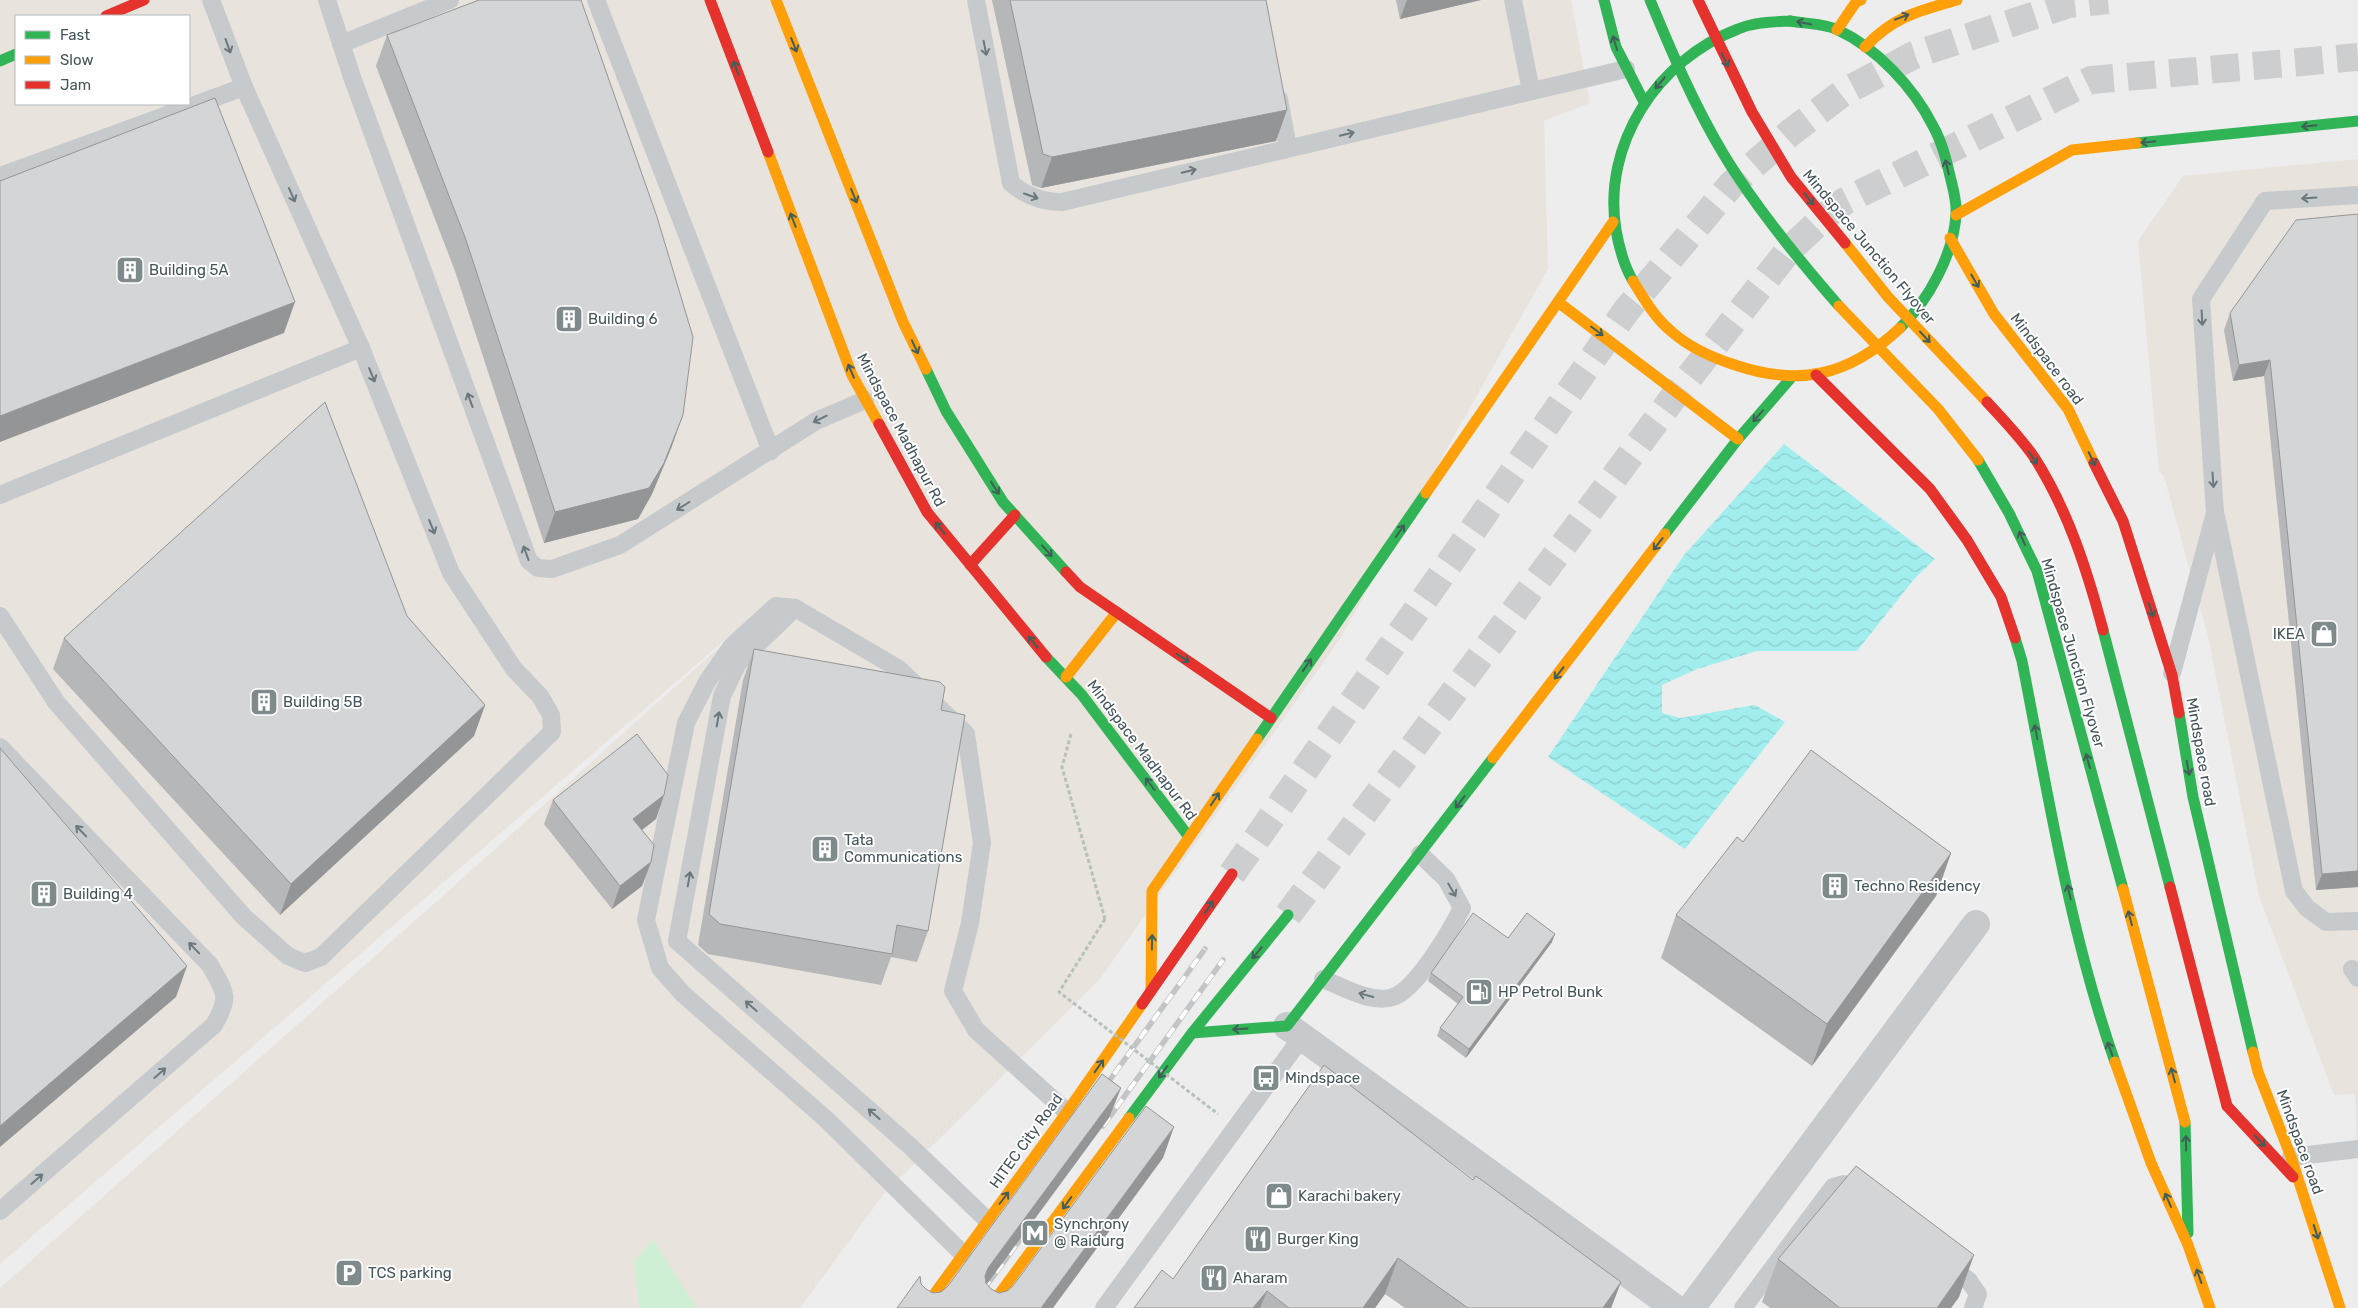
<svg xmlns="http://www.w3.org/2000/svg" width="2358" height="1308" viewBox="0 0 2358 1308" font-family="Rubik,sans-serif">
<defs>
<pattern id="water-waves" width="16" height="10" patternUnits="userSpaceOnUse" patternTransform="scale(1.25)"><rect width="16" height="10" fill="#a2eeee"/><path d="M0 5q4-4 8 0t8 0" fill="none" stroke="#8dcece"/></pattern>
</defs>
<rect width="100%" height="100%" fill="#eeeded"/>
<g fill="#e8e3dc" fill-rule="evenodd">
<path d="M 0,0 L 1571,0 L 1590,103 L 1544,121 L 1548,269 L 1340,639 L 1100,979 L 883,1195 L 800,1308 L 0,1308 L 0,1288 L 445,894 L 777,595 L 0,1264 ZM 16,16 L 189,16 L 189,104 L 16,104 Z"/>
<polygon points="2358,159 2358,1154 2357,1155 2355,1094 2334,1095 2259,896 2208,636 2164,476 2159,472 2138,241 2183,176"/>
</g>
<polygon fill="#cfefd5" points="653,1240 697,1308 639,1308 634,1261"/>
<polygon fill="url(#water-waves)" points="1784,444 1935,559 1915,578 1857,651 1757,651 1697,669 1662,685 1662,713 1680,718 1755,705 1785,722 1685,849 1548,757 1684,555"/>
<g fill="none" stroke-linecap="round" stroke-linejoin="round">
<g stroke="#ccced0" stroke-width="28" stroke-dasharray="28 14" stroke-linecap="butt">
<polyline points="1232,874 1626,311 1731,185 1790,133 1844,92 1914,55 2069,4 2108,0"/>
<polyline points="1288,915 1676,394 1788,251 1821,220 1845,201 2091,80 2358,57"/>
</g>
<polyline stroke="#b4c2bb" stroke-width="3" stroke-dasharray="4 2.5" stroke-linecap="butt" points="1071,734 1062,767 1105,919"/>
<g stroke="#c6cacc" stroke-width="18">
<polyline points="327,0 352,77 529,561 538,568 552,569 620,545 816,421 865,400"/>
<polyline points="596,0 771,451"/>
<path d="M 976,0 L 1011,183 C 1026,196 1042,202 1062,202 L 1626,69"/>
<polyline points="1513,0 1531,91"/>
<polyline points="341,44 450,0"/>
<polyline points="1279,99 1288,148"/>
<polyline points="0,176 244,87"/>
<polyline points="0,495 361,348"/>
<polyline points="2216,516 2294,891 2307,908 2326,922 2358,921"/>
<polyline points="795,608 776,606 732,646 707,682 686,723 646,920 660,968 683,994 827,1120 963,1254"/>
<polyline points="0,616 56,702 244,917 288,956 305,963 321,957 552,732 551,715 540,696 514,669 451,573 361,348 244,87 211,0"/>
<polyline points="2172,673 2215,513 2201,299 2265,201 2358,195"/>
<path d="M 0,747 L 210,965 C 225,992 231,996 214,1025 L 0,1211"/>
<polyline points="2352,969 2358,978"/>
<path d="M 1323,979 C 1343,987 1371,1004 1393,997 C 1416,990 1451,930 1462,908 L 1446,879 L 1420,854"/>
<polyline points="2291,1157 2358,1149"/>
<polyline points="987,1220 910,1146 677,941 722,696 738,663 795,608 899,669 966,734 982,843 970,923 953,991 976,1030 1067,1112"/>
<polyline points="1948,1264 1969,1281 1978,1294 1973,1308"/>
<polyline points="1104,1308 1302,1037"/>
<polyline points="1743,1308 1833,1187 1844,1184 1858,1195"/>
</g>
<g stroke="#c6cacc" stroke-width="28">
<polyline points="1287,1026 1675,1308"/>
<polyline points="1691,1308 1976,924"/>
</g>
<g stroke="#30b455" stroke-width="11">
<polyline points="1604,0 1616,47 1644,102"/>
<path d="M 1790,21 C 1806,24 1824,23 1838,30 C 1877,48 1914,88 1933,126 C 1942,142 1946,159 1950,176 C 1953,189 1957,201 1956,214 C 1954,253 1929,300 1900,328"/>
<polyline points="0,61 16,54"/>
<polyline points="2137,143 2358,121"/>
<path d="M 1633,281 C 1624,266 1619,247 1616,230 C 1602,144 1657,60 1738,29 C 1755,22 1772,22 1790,21"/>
<polyline points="926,369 946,411 1003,502 1066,572"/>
<polyline points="1665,534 1738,439 1790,379"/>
<path d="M 2015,638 L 2022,661 C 2048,794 2070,934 2115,1062"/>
<polyline points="1046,657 1082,695 1189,837"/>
<polyline points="2179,713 2193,797 2253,1052"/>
<polyline points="1257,739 1426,493"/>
<polyline points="1192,1033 1287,1026 1493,758"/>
<polyline points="1129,1118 1192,1033 1288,915"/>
<polyline points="2185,1122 2188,1233"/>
</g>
<g stroke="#ff9f0a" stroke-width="11">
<polyline points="776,0 903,322 926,369"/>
<polyline points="1837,30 1856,2 1861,0"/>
<path d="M 1865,47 C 1893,17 1918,11 1957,0"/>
<polyline points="768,152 852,375 879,424"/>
<polyline points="1956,215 2072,150 2137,143"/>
<polyline points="1950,238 1994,314 2068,409 2094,463"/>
<path d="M 1633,281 C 1644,299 1655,318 1672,332 C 1689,347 1711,357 1732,364 C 1798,387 1848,377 1900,328"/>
<polyline points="1558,302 1738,439"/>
<polyline points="1426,493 1613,222"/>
<polyline points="1066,677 1117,612"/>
<polyline points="1493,758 1665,534"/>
<polyline points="1151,991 1152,891 1257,739"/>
<polyline points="2253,1052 2258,1072 2291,1157 2340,1308"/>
<polyline points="2115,1062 2151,1163 2188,1245 2210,1308"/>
<polyline points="924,1308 1067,1112 1142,1004"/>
<polyline points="989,1308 1129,1118"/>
</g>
<g stroke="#e5322d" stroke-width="11">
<polyline points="710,0 768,152"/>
<polyline points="106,16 144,0"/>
<polyline points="1816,375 1930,489 1967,540 2001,597 2015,638"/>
<polyline points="879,424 927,512 1046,657"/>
<polyline points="2094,463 2123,521 2172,675 2179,713"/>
<polyline points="970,565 1015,515"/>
<polyline points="1066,572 1080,587 1271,718"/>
<polyline points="1142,1004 1232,874"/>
<polyline points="2227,1106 2293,1177"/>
</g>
<defs>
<g id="rail">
<polyline points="1101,1092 1205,949"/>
<polyline points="1103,1126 1223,960"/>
<polyline points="970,1308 1028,1229"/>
</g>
</defs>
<use href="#rail" stroke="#c2c4c6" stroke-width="5.5"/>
<use href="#rail" stroke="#fff" stroke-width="4" stroke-dasharray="11" stroke-linecap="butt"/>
<polyline stroke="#b4c2bb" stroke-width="3" stroke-dasharray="4 2.5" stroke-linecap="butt" points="1105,919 1059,992 1218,1114"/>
<g stroke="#30b455" stroke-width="11">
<path d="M 1650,0 C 1672,53 1694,105 1724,155 C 1756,208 1798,259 1839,306"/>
<polyline points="1978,460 2009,513 2037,571 2123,889"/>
<polyline points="2103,630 2170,887"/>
</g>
<g stroke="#ff9f0a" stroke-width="11">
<polyline points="1845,243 1888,297 1987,402"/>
<polyline points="1839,306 1938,409 1978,460"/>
<polyline points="2123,889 2185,1122"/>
</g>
<g stroke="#e5322d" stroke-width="11">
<polyline points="1698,0 1752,112 1791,177 1845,243"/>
<path d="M 1987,402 C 2003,419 2021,438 2034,457 C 2068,510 2087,570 2103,630"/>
<polyline points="2170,887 2227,1106"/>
</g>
</g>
<g fill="#b5b7b8">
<polygon points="992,0 1266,0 1276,141 1041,188 1032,185"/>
<polygon points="1396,0 1481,0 1400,19"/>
<polygon points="387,35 672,446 652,494 638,519 544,543 455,271 376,66"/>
<polygon points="2358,214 2358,887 2316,890 2264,376 2233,381 2224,330 2230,313"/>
<polygon points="407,616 485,705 474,736 280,915 53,669 64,638"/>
<polygon points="754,649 941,710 928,931 917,962 891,957 881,985 708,954 698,945 743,680"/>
<polygon points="664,795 656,819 642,830 651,862 642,886 612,909 544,824 553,800"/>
<polygon points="1743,842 1951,853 1936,896 1812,1066 1661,958 1676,915"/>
<polygon points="1508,938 1552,942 1466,1058 1437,1036 1440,1028 1458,1004 1428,981 1431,973"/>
<polygon points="1473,1180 1621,1282 1611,1308 1405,1308 1385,1294 1375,1308 1134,1308"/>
<polygon points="1778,1259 1959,1297 1951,1308 1770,1308 1762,1302"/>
</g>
<g fill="#949596">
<polygon points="1407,0 1481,0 1400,19"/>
<polygon points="1287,110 1276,141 1041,188 1052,157"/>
<polygon points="295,302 284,333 0,442 0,416"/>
<polygon points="2270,360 2264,376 2233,381 2239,365"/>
<polygon points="683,415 672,446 652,494 638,519 544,543 555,512"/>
<polygon points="485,705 474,736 280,915 291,884"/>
<polygon points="664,795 656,819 625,843 633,819"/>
<polygon points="1951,853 1936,896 1812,1066 1827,1024"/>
<polygon points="651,862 642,886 612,909 620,886"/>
<polygon points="2358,871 2358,887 2316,890 2322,874"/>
<polygon points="1555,934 1552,942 1466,1058 1469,1049"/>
<polygon points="187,966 176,997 0,1147 0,1126"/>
<polygon points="1121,1088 1109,1118 976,1299 988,1268"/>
<polygon points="1174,1127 1163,1158 1053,1308 1041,1308"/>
<polygon points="1974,1255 1959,1297 1951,1308 1937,1308"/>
<polygon points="1398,1258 1385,1294 1375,1308 1363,1308"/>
<polygon points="1621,1282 1611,1308 1603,1308"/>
<polygon points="1267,1291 1260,1308 1253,1308"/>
</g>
<g fill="#d3d5d6" stroke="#949596">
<polygon points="479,0 581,0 657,217 693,337 683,415 664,463 649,488 555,512 466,240 387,35"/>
<polygon points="1010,0 1266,0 1287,110 1052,157 1043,154"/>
<polygon points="215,98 295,302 0,416 0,181"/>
<polygon points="2358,214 2358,871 2322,874 2270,360 2239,365 2230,313 2296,220"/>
<polygon points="325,402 407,616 485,705 291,884 64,638"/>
<polygon points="754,649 940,682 945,687 941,710 965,715 928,931 897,925 892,954 720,924 709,914"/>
<polygon points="637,734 668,775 664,795 633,819 654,845 651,862 620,886 553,800"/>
<polygon points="0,748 187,966 0,1126"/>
<polygon points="1811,750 1951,853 1827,1024 1676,915 1737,837 1743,842"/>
<polygon points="1473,913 1508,938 1527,913 1555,934 1469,1049 1440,1028 1463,997 1431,973"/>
<polygon points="1324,1065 1473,1180 1476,1176 1621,1282 1603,1308 1468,1308 1398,1258 1363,1308 1289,1308 1267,1291 1253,1308 1134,1308 1162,1270 1173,1279"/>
<polygon points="1102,1074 1121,1088 988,1268 985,1276 986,1283 991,1289 999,1293 1007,1291 1013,1286 1146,1106 1174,1127 1041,1308 897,1308 920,1276 921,1284 926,1289 933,1293 941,1292 948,1286"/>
<polygon points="1856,1166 1974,1255 1937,1308 1840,1308 1778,1259"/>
</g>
<defs><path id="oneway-shaft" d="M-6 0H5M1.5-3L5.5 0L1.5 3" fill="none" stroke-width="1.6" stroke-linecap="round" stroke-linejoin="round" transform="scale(1.25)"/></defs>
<g stroke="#415e5a">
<use href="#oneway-shaft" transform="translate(1902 17) rotate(-21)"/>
<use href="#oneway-shaft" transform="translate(1804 23) rotate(-169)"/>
<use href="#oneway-shaft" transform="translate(1615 43) rotate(-107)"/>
<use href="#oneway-shaft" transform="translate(794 45) rotate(68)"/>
<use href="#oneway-shaft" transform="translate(1725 60) rotate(64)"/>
<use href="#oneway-shaft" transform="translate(736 68) rotate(-111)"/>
<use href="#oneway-shaft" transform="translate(1660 83) rotate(130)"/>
<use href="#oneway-shaft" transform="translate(2309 126) rotate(174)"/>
<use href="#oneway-shaft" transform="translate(2148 142) rotate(174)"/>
<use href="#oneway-shaft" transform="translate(1947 167) rotate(-104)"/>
<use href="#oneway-shaft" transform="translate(854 196) rotate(68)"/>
<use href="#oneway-shaft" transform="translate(1809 199) rotate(51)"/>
<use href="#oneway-shaft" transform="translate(793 220) rotate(-111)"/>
<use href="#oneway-shaft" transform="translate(1975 281) rotate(60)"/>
<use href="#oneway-shaft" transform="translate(1597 331) rotate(37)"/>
<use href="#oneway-shaft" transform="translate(1925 337) rotate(47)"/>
<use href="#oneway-shaft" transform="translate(915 347) rotate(65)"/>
<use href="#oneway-shaft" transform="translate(851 371) rotate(-113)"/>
<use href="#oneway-shaft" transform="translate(1758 416) rotate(131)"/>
<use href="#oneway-shaft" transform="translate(2033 458) rotate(56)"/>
<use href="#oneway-shaft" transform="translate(2092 459) rotate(64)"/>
<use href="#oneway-shaft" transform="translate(995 488) rotate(58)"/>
<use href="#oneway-shaft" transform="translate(940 528) rotate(-129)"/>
<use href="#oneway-shaft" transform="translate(1400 531) rotate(-55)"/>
<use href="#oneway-shaft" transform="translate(2022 538) rotate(-114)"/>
<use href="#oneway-shaft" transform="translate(1658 544) rotate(128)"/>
<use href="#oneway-shaft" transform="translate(1047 551) rotate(48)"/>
<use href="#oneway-shaft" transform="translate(2151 610) rotate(72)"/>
<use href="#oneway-shaft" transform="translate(1033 642) rotate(-130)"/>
<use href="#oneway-shaft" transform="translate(1183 658) rotate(34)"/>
<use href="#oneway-shaft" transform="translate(1307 665) rotate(-55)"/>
<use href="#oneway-shaft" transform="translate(1559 673) rotate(128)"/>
<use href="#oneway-shaft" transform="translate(2036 732) rotate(-101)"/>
<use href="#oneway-shaft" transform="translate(2088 761) rotate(-105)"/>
<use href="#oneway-shaft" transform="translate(2188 768) rotate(80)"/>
<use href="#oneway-shaft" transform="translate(1150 784) rotate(-127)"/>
<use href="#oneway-shaft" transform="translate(1215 799) rotate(-56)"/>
<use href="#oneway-shaft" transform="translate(1460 802) rotate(128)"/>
<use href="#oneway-shaft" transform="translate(2069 892) rotate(-103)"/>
<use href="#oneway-shaft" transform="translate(1209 907) rotate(-55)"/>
<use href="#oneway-shaft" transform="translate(2130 918) rotate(-105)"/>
<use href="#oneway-shaft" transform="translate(1152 942) rotate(-89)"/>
<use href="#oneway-shaft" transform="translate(1257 953) rotate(129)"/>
<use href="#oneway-shaft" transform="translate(1240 1029) rotate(176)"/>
<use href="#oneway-shaft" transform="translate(2110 1049) rotate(-110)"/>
<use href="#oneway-shaft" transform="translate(1099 1066) rotate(-55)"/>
<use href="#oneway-shaft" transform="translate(1163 1072) rotate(126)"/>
<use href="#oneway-shaft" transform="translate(2173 1075) rotate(-105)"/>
<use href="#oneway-shaft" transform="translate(2260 1141) rotate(47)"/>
<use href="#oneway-shaft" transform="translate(2186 1143) rotate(-91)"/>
<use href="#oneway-shaft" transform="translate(1004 1198) rotate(-53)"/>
<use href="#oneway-shaft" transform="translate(2168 1200) rotate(-114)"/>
<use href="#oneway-shaft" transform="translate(1067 1203) rotate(126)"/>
<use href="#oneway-shaft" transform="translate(2316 1232) rotate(72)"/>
<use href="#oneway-shaft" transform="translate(2199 1276) rotate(-109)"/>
</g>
<g stroke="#6a777c">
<use href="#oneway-shaft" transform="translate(228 46) rotate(70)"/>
<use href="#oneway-shaft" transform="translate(985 48) rotate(79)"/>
<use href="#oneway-shaft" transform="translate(1347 134) rotate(-13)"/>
<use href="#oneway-shaft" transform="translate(1189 171) rotate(-14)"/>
<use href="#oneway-shaft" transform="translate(292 195) rotate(66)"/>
<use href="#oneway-shaft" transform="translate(1031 196) rotate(19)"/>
<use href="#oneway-shaft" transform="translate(2309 198) rotate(176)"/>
<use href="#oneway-shaft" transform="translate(2202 318) rotate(87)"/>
<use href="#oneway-shaft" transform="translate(372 375) rotate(68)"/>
<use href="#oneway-shaft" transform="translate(470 400) rotate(-110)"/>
<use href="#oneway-shaft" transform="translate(820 419) rotate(154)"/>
<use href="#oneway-shaft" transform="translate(2213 480) rotate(86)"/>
<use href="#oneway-shaft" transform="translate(683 506) rotate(148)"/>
<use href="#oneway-shaft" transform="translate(432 527) rotate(68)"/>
<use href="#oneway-shaft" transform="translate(526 553) rotate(-110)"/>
<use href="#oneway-shaft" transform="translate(718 719) rotate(-80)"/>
<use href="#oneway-shaft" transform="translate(81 831) rotate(-134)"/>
<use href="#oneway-shaft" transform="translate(689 879) rotate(-80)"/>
<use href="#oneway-shaft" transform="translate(1452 890) rotate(60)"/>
<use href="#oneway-shaft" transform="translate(194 948) rotate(-134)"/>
<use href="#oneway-shaft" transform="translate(1366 995) rotate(-165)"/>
<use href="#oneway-shaft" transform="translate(751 1006) rotate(-139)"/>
<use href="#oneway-shaft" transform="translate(160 1073) rotate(-41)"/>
<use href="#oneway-shaft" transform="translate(874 1114) rotate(-139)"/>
<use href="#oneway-shaft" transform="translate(37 1179) rotate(-41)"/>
</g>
<defs>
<symbol id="building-square" viewBox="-11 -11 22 22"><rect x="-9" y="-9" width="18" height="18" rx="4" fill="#7f8a8d" stroke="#fff"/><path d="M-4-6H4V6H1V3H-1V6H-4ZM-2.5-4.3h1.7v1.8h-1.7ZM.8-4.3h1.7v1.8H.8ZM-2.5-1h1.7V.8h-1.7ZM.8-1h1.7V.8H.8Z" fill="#fff"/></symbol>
<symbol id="shop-square" viewBox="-11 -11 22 22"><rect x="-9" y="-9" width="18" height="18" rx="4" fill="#7f8a8d" stroke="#fff"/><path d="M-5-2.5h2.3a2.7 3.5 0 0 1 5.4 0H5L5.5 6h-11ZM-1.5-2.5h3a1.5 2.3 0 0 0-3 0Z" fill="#fff"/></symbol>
<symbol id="fuel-square" viewBox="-11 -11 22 22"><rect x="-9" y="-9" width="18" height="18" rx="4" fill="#7f8a8d" stroke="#fff"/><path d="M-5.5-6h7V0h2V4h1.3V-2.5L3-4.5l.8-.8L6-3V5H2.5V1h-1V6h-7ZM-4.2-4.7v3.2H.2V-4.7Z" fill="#fff"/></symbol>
<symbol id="bus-square" viewBox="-11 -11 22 22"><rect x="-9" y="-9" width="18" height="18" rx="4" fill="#7f8a8d" stroke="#fff"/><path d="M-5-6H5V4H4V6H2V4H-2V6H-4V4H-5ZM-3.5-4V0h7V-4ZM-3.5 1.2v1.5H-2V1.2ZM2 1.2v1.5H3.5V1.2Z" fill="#fff"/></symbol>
<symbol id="metro-square" viewBox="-11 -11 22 22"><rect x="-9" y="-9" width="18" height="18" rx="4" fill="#7f8a8d" stroke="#fff"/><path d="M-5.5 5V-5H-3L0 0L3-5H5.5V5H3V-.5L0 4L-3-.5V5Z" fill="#fff"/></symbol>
<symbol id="restaurant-square" viewBox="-11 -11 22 22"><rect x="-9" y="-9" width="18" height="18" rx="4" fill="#7f8a8d" stroke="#fff"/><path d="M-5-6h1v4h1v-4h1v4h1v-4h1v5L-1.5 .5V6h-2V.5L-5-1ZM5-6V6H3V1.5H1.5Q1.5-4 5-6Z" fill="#fff"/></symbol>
<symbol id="parking-square" viewBox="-11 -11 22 22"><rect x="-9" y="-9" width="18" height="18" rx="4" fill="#7f8a8d" stroke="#fff"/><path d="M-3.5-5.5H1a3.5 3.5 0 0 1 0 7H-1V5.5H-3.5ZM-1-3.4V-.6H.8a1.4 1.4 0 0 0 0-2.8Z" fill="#fff"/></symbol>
</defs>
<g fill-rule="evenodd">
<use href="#building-square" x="114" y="254" width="32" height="32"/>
<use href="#building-square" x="553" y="303" width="32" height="32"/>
<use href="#shop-square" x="2308" y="618" width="32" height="32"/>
<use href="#building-square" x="248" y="686" width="32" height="32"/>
<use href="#building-square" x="809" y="833" width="32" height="32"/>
<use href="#building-square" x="1819" y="870" width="32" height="32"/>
<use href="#building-square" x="28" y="878" width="32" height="32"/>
<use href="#fuel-square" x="1463" y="976" width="32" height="32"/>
<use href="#bus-square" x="1250" y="1062" width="32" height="32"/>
<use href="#shop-square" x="1263" y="1180" width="32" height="32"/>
<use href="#metro-square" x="1019" y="1217" width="32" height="32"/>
<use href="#restaurant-square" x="1242" y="1223" width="32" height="32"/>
<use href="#parking-square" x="333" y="1257" width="32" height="32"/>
<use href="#restaurant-square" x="1198" y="1262" width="32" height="32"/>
</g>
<g text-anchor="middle" stroke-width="4" stroke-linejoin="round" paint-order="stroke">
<g font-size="15" fill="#43545a" stroke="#fff">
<text transform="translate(1869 247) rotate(50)" y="5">Mindspace Junction Flyover</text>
<text transform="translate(2047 359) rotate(53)" y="5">Mindspace road</text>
<text transform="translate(901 430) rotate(62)" y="5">Mindspace Madhapur Rd</text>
<text transform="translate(2073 653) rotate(74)" y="5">Mindspace Junction Flyover</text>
<text transform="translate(1142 750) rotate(53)" y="5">Mindspace Madhapur Rd</text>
<text transform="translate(2201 752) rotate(80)" y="5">Mindspace road</text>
<text transform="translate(1026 1141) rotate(-54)" y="5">HITEC City Road</text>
<text transform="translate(2300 1142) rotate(70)" y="5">Mindspace road</text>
</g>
<g font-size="15" fill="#43545a" stroke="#fff" text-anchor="start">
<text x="149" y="275">Building 5A</text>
<text x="588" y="324">Building 6</text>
<text x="2305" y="639" text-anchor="end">IKEA</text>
<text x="283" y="707">Building 5B</text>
<text x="844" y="845">Tata<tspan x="844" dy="17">Communications</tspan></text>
<text x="1854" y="891">Techno Residency</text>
<text x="63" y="899">Building 4</text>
<text x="1498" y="997">HP Petrol Bunk</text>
<text x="1285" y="1083">Mindspace</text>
<text x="1298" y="1201">Karachi bakery</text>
<text x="1054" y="1229">Synchrony<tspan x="1054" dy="17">@ Raidurg</tspan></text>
<text x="1277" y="1244">Burger King</text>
<text x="368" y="1278">TCS parking</text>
<text x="1233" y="1283">Aharam</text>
</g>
</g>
<rect x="15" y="15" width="175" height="90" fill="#ffffff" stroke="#b4bbbd"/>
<rect x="25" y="31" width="25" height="8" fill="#30b455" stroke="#b4bbbd"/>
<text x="60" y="40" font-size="15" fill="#43545a">Fast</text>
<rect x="25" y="56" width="25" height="8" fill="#ff9f0a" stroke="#b4bbbd"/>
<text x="60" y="65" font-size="15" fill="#43545a">Slow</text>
<rect x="25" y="81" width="25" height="8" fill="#e5322d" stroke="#b4bbbd"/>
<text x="60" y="90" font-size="15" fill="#43545a">Jam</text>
</svg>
